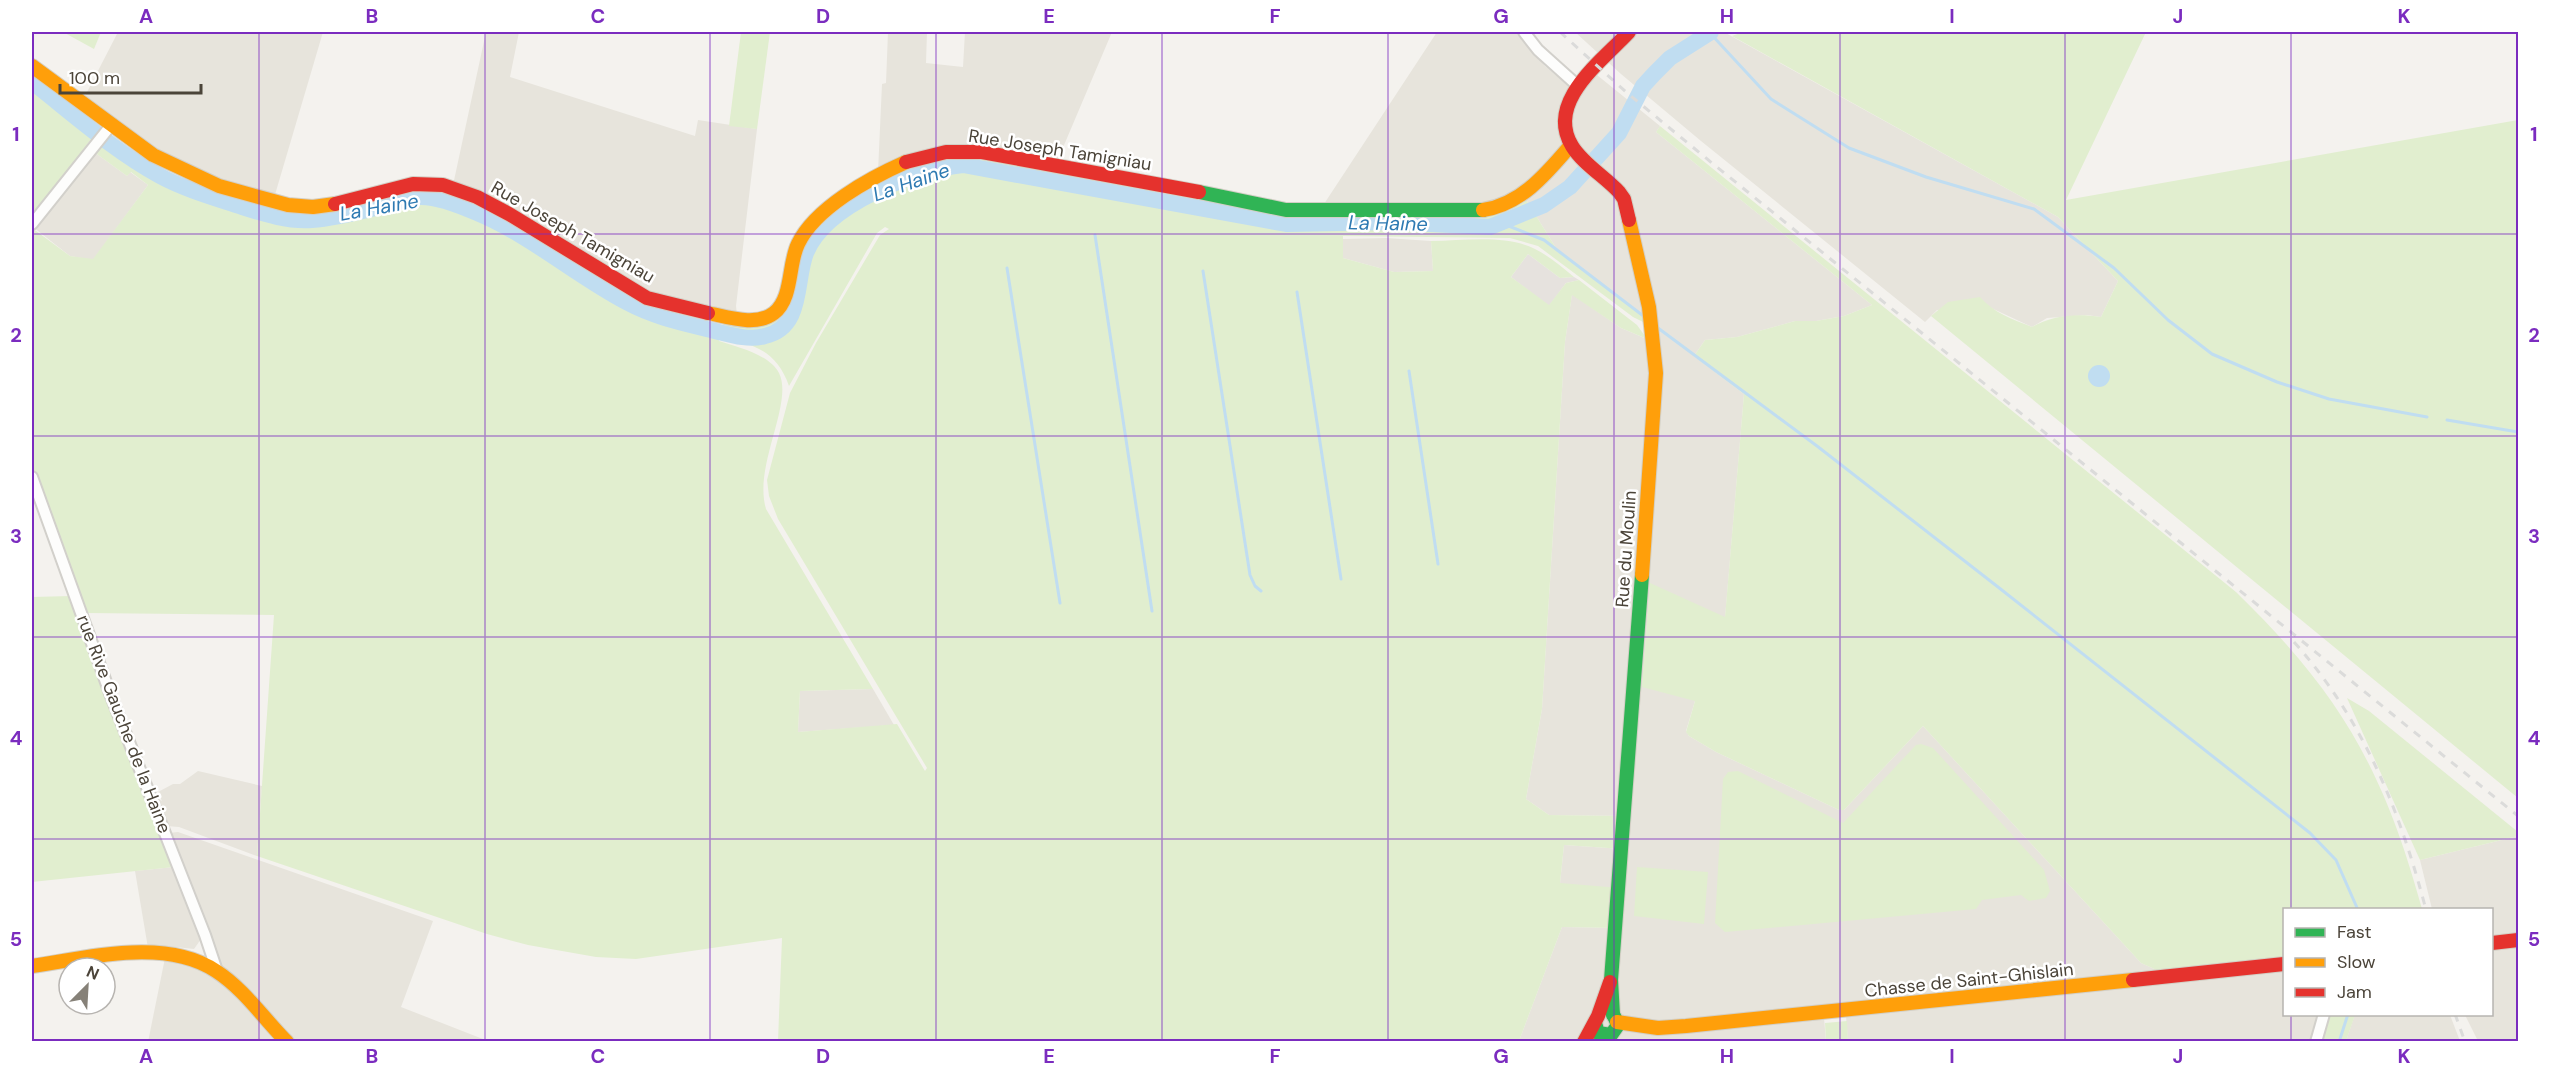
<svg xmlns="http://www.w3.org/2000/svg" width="2550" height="1073" viewBox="0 0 2550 1073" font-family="'DM Sans',sans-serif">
<rect width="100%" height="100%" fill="#f4f2ee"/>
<g fill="#e7e4dc">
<polygon points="118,32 323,32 274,198 175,164 84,98"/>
<polygon points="486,32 519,32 510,77 695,136 698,120 757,129 736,306 737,315 654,297 453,185"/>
<polygon points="888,32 927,32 926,63 963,67 965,32 1112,32 1056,164 878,172 882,84 886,83"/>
<polygon points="1437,32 1521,32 1545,66 1578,94 1597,75 1660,126 1656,132 1872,305 1844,316 1816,321 1795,321 1737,337 1705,340 1694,356 1744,394 1725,618 1695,701 1686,731 1689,736 1716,752 1839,810 1844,810 1923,726 2141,963 2159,971 2284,970 2284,1014 2319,1015 2310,1041 1848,1041 1846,1016 1824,1018 1826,1041 1519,1041 1562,927 1616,928 1560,883 1564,845 1623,849 1625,816 1549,815 1526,799 1542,709 1565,342 1572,294 1621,328 1649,340 1647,319 1556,248 1525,198 1499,205 1322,207"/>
<polygon points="1575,32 1724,32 2058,217 2118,281 2101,317 2087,315 2047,318 2032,327 1989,307 1937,310 1925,322 1701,141 1621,74"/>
<polygon points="94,152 127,176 130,172 148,185 93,260 70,256 33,227"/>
<polygon points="1386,238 1431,241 1433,271 1394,272 1343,258 1343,239"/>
<polygon points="873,689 894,725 798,732 800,691"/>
<polygon points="198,771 262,786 257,856 179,827 166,826 155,797 162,801 158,792 173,784 180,784"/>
<polygon points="178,832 433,921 401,1007 488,1041 294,1041 221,965 169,833"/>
<polygon points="2518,836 2518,1041 2478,1041 2465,1015 2492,1014 2492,910 2432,909 2420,860"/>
<polygon points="174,867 201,939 194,949 166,946 148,948 135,871"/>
<polygon points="165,958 186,962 217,978 281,1042 148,1042"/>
<polygon points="2355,1014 2450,1015 2460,1041 2346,1041"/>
</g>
<polygon fill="#e6e2de" points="1528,254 1560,278 1574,277 1579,280 1566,283 1549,306 1511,277"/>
<g fill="#e1eecf">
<polygon points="63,32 101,32 94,49"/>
<polygon points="741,32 770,32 757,129 729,126"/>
<path d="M 1743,32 L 2146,32 L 2066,200 L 2518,120 L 2518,798 L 1931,316 L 1948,302 L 1980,297 C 1994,313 2012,319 2032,327 C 2052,315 2078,313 2101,317 L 2118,281 L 2058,217 L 1732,36 Z"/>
<polygon points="32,89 94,135 32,220"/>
<path d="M 1660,126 L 2236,592 C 2340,693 2384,770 2422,909 L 2284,910 L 2284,958 L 2159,971 L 2141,963 L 1923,726 L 1844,810 L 1839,810 L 1716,752 L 1689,736 L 1686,732 L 1695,701 L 1642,687 L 1650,583 L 1725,617 L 1744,394 L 1694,356 L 1705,340 L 1737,337 L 1795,321 L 1816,321 L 1844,316 L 1872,305 L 1656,132 Z"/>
<path d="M 102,141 C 159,181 257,235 329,224 C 366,218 408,192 444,205 C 508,227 563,274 623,305 C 654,320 685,328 718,337 L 719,341 C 737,347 769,354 779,373 C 794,403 753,466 766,509 L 873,689 L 800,691 L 798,732 L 897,724 L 925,771 L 927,768 L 778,519 L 769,496 L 767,480 L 790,393 L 816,343 L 880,235 L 889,229 L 885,227 L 877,233 L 789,386 C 777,352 755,344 721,337 L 724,321 L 770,320 L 798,252 L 827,214 L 909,164 L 967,154 L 1273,212 L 1465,214 L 1525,198 L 1556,248 L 1647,319 L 1645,323 L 1633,317 L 1538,246 L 1510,238 L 1343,236 L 1343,258 L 1394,272 L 1433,271 L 1431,241 C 1464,241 1505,234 1535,249 C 1549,256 1562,267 1574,277 L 1560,278 L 1528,254 L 1511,277 L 1549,305 L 1566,283 L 1579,280 L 1637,325 L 1647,339 L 1621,328 L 1572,295 L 1565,342 L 1542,709 L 1526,799 L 1549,815 L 1625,816 L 1623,849 L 1564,845 L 1560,883 L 1620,888 L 1617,928 L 1562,927 L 1519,1041 L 778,1041 L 782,938 L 636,959 L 596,957 L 528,945 L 487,934 L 257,856 L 274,615 L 85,613 L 32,466 L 32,228 L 70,256 L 93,259 L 148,185 L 131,172 L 127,176 L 94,152 Z"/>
<polygon points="71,596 174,867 32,882 32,597"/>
<polygon points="2347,698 2369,711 2518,832 2518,836 2420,860"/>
<polygon points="1921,744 1933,748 2044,870 2050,891 2046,898 2029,901 2021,895 1982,900 1976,909 1725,932 1715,923 1723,779 1728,772 1738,771 1843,823 1916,745"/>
<polygon points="1637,867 1708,872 1704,924 1634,916"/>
<polygon points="2324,1015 2355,1015 2346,1041 2316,1042"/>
<polygon points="1847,1021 1848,1041 1826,1041 1825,1023"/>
</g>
<circle fill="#c0ddf1" cx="2099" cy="376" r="11"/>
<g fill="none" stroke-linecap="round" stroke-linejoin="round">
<g stroke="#c0ddf1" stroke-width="3">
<polyline points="1709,32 1771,99 1849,148 1926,177 2034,209 2114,268 2168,320 2212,354 2277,382 2329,399 2427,417"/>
<polyline points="1501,223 1544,240 1646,318"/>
<polyline points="1095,235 1152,611"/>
<polyline points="1007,268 1060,603"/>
<polyline points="1203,271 1250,575 1255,586 1261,591"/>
<polyline points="1297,292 1341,579"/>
<polyline points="1658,328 1817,446 1998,587 2310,833 2336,860 2358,910"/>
<polyline points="1409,371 1438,564"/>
<polyline points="2447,420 2518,432"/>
<polyline points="2339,1042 2348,1014"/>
</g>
<path stroke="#c0ddf1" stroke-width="16" d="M 32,82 C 73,114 114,151 160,176 C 186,190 215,198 242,207 C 264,214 289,222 312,220 C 338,218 362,211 387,205 C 397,203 409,198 419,197 C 437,196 461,206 477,213 C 532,236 576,276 628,303 C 654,317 683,323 711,330 C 728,334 748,341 765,336 C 804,327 795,281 806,253 C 826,204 915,170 963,165 L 1286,224 L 1391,222 L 1490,227 L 1544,205 L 1570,187 L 1619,133 L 1643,86 L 1654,74 L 1670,58 L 1711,32"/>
<defs>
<g id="street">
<polyline points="1524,32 1538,50 1578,86"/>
<polyline points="32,224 112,124"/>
<polyline points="32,477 111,696 205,935 217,971"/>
<polyline points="2316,1042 2324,1014"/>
</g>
<g id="fast">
<polyline points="1199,192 1286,210 1483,210"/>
<polyline points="1613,1015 1611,980 1642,575"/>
<polyline points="1595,1023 1598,1033 1611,1035 1618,1025 1614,1016"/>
</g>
<g id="slow">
<polyline points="32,66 153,155 219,186 288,205 313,207 335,204"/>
<path d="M 1483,210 C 1522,204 1547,173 1571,145"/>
<polyline points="1629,220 1649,307 1656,373 1642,575"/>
<path d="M 708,313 C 728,317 756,327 774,313 C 793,298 788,264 798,244 C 815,208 870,178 906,162"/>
<path d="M 32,966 C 88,958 165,937 216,971 C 244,989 264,1019 287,1042"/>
<polyline points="1617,1022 1658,1028 1686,1026 2133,980"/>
</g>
<g id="jam">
<path d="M 1629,32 C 1602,61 1545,102 1572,146 C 1583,164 1604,176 1619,192 L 1624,199 L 1629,220"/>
<polyline points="906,162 946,152 982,152 1199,192"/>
<polyline points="335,204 413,184 443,185 477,197 509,214 647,298 708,313"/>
<polyline points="2492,943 2518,940"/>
<polyline points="2133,980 2284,964"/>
<polyline points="1584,1042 1598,1016 1610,982"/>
</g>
</defs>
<use href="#street" stroke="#d2d0cb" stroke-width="14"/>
<use href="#fast" stroke="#d3cfc5" stroke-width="16"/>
<use href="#slow" stroke="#d3cfc5" stroke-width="16"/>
<use href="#jam" stroke="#d3cfc5" stroke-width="16"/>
<use href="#street" stroke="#fdfdfc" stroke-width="10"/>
<use href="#fast" stroke="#30b455" stroke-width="14"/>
<use href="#slow" stroke="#ff9f0a" stroke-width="14"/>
<use href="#jam" stroke="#e5322d" stroke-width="14"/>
<g stroke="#dbdbda" stroke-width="3" stroke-dasharray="8 8" stroke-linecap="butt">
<polyline points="1560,32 1626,92 1712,163 2518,816"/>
<path d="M 2294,642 C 2363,719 2400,810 2426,910"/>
<polyline points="2455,1014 2465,1042"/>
</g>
</g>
<path fill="none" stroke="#7b2cbf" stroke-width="1.5" stroke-opacity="0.55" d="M 259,32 L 259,1042M 485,32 L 485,1042M 710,32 L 710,1042M 936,32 L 936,1042M 1162,32 L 1162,1042M 1388,32 L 1388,1042M 1614,32 L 1614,1042M 1840,32 L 1840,1042M 2065,32 L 2065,1042M 2291,32 L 2291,910M 32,234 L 2518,234M 32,436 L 2518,436M 32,637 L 2518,637M 32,839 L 2518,839M 2291,1014 L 2291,1042"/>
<g text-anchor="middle" stroke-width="5" stroke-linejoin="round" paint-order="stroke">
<g font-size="18" fill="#4b4439" stroke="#fff">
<text transform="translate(1060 150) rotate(9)" y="6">Rue Joseph Tamigniau</text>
<text transform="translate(573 232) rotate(30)" y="6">Rue Joseph Tamigniau</text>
<text transform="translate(1626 549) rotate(-86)" y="6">Rue du Moulin</text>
<text transform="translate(124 724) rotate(69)" y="6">rue Rive Gauche de la Haine</text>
<text transform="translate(1969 980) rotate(-6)" y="6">Chasse de Saint-Ghislain</text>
</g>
<g font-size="20" font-style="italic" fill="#2e7ab2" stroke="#fff">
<text transform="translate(911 182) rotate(-19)" y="7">La Haine</text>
<text transform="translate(379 207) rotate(-10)" y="7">La Haine</text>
<text transform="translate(1388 223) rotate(1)" y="7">La Haine</text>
</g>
</g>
<rect width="2550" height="1073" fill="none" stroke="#ffffff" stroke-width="66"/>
<rect x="2283" y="908" width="210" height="108" fill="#ffffff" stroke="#b7b4b0" stroke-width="1.5"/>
<rect x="2295" y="928" width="30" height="9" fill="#30b455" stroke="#b7b4b0" stroke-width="1.5"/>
<text x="2337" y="938" font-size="18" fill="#4b4439">Fast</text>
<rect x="2295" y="958" width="30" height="9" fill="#ff9f0a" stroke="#b7b4b0" stroke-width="1.5"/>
<text x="2337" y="968" font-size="18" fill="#4b4439">Slow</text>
<rect x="2295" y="988" width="30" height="9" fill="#e5322d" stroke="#b7b4b0" stroke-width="1.5"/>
<text x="2337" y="998" font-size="18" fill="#4b4439">Jam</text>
<g transform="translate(87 986) rotate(24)"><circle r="28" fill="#ffffff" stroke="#b7b4b0" stroke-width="1.5"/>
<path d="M0-4.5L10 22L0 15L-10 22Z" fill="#868178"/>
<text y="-9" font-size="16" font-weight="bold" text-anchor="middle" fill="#4b4439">N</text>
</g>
<path d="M60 84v9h141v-9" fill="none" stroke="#4b4439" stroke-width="3"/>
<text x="69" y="84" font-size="18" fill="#4b4439" stroke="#ffffff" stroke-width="4.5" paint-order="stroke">100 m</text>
<rect x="33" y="33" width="2484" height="1007" fill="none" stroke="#7b2cbf" stroke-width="2"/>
<g font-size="20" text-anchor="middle" font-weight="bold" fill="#7b2cbf">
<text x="146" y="23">A</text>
<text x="372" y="23">B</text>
<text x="598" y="23">C</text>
<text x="823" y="23">D</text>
<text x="1049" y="23">E</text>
<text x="1275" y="23">F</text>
<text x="1501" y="23">G</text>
<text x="1727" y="23">H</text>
<text x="1952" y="23">I</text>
<text x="2178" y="23">J</text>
<text x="2404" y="23">K</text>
<text x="16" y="141">1</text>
<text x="2534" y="141">1</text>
<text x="16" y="342">2</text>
<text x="2534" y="342">2</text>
<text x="16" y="543">3</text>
<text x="2534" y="543">3</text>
<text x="16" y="745">4</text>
<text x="2534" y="745">4</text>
<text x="16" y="946">5</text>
<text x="2534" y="946">5</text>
<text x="146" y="1063">A</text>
<text x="372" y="1063">B</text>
<text x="598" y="1063">C</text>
<text x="823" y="1063">D</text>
<text x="1049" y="1063">E</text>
<text x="1275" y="1063">F</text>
<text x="1501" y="1063">G</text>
<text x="1727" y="1063">H</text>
<text x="1952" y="1063">I</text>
<text x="2178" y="1063">J</text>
<text x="2404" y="1063">K</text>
</g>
</svg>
